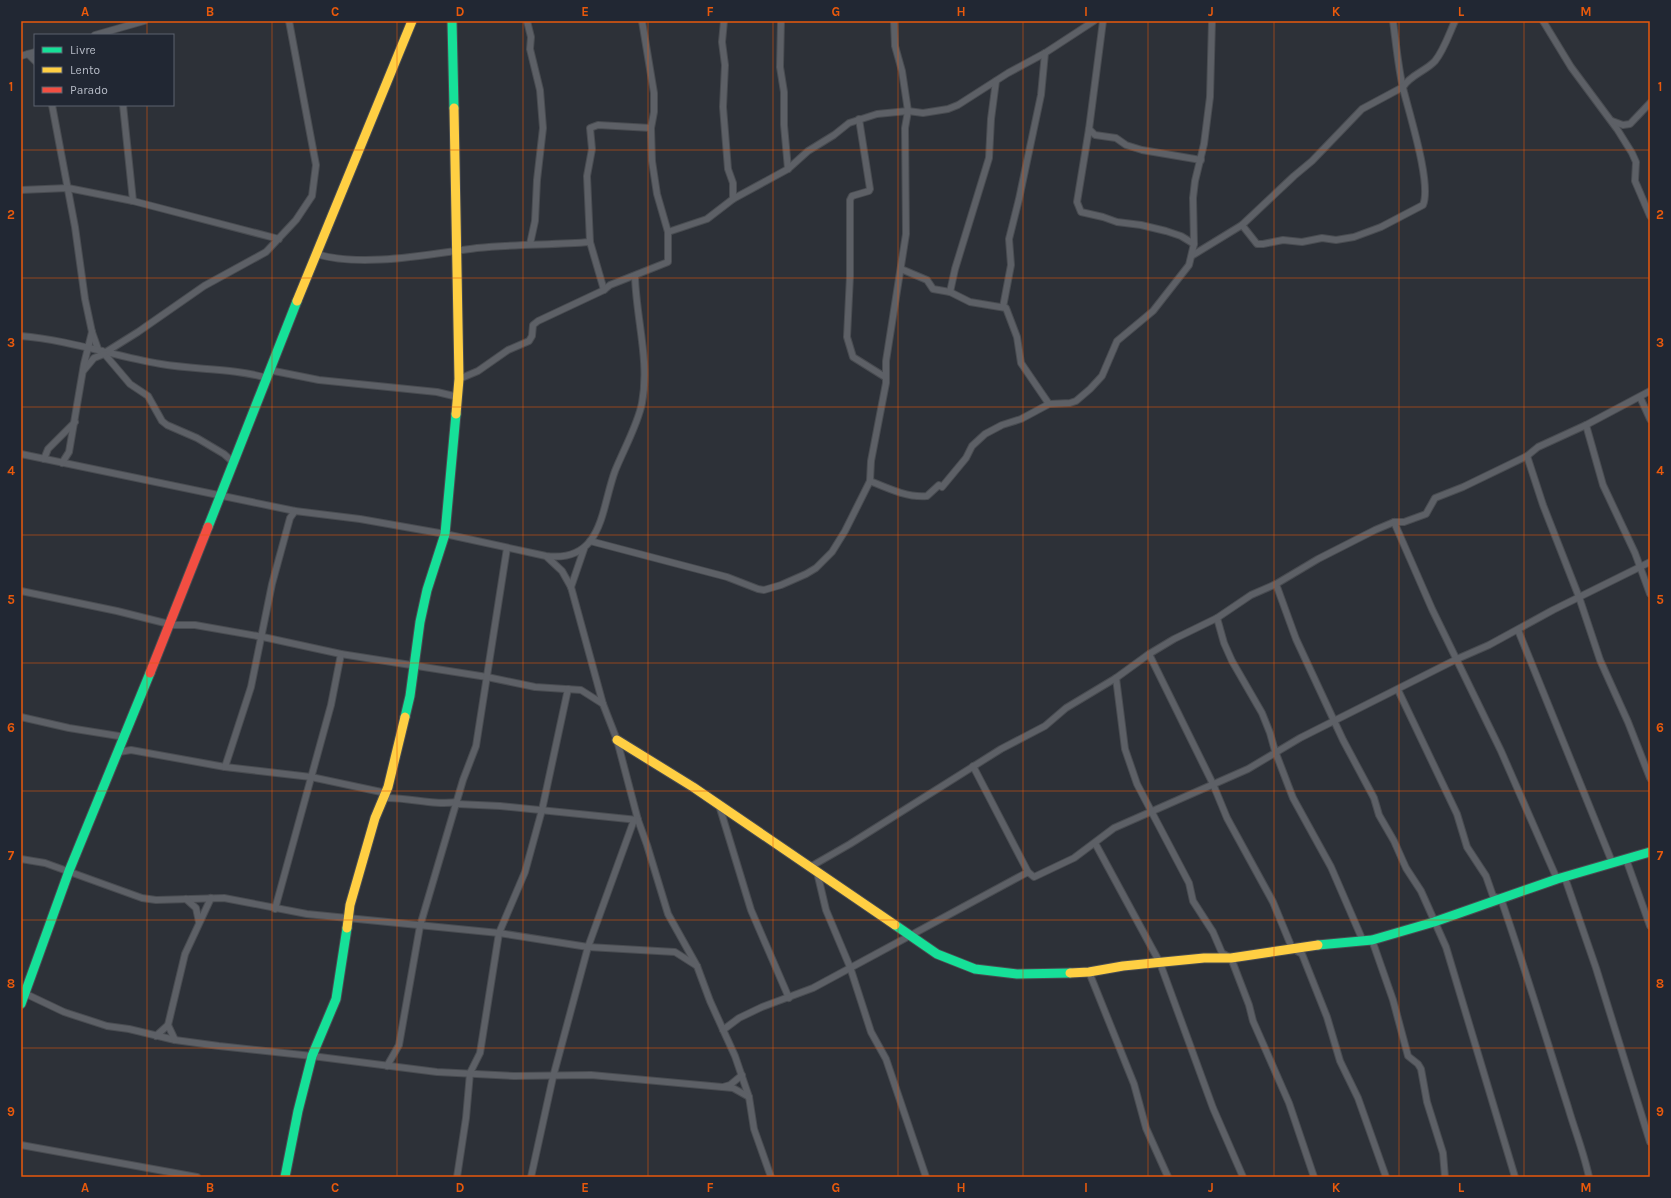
<svg xmlns="http://www.w3.org/2000/svg" width="1671" height="1198" viewBox="0 0 1671 1198" font-family="Karla,sans-serif">
<rect width="100%" height="100%" fill="#2d3138"/>
<g fill="none" stroke-linecap="round" stroke-linejoin="round">
<defs>
<g id="street">
<polyline points="527,21 531,37 530,49 540,90 543,128 537,180 535,221 530,244"/>
<polyline points="724,21 722,42 725,65 723,107 728,169 733,183 733,199"/>
<polyline points="781,21 780,67 784,92 784,125 788,169"/>
<polyline points="1103,21 1089,129 1077,202 1081,212 1103,217 1117,222 1141,225 1166,231 1181,236 1194,244"/>
<polyline points="1543,21 1571,67 1617,129 1632,153 1636,162 1635,181 1650,216"/>
<polyline points="95,35 144,21"/>
<polyline points="28,54 35,61"/>
<polyline points="21,56 35,52"/>
<polyline points="52,105 75,227 85,299 92,332 98,349"/>
<polyline points="123,105 133,201"/>
<polyline points="859,119 870,189 869,191 852,196 850,200 850,276 847,337 853,357 885,377"/>
<polyline points="1612,121 1623,125 1630,124 1650,103"/>
<polyline points="1089,129 1095,135 1116,138 1126,145 1142,150 1201,160"/>
<polyline points="21,190 68,188 133,201 279,239"/>
<path d="M 1242,225 L 1257,244 L 1263,244 L 1283,240 L 1302,242 L 1322,238 L 1336,240 L 1354,237 L 1381,227 L 1423,205 C 1432,184 1409,113 1403,88 C 1398,66 1396,43 1393,21"/>
<polyline points="668,232 707,219 733,199 788,169 808,151 834,135 849,123 877,114 908,111 923,113 948,109 958,105 1008,73 1045,53 1094,21"/>
<path d="M 316,254 C 363,268 429,254 477,248 C 515,244 553,245 590,242"/>
<path d="M 1193,255 L 1242,225 L 1294,176 L 1312,161 L 1362,109 L 1403,87 C 1410,75 1426,71 1435,61 C 1444,50 1449,34 1455,21"/>
<polyline points="901,269 927,280 933,289 950,292 970,302 1006,308 1017,337 1021,363 1049,404"/>
<polyline points="604,290 590,242 587,176 592,149 590,128 598,125 651,128"/>
<polyline points="950,292 955,269 989,158 991,119 996,81"/>
<polyline points="1003,307 1011,265 1009,239 1019,199 1041,95 1045,53"/>
<path d="M 21,336 C 69,340 114,356 161,364 C 196,370 233,368 267,378"/>
<polyline points="102,351 130,384 148,396 162,421 167,425 197,438 224,454 233,462"/>
<polyline points="106,352 138,332 204,286 266,252 296,220 312,196 316,165 289,21"/>
<polyline points="84,370 94,358 104,354"/>
<polyline points="269,370 319,380 437,392 458,397"/>
<polyline points="459,379 478,371 508,350 529,341 532,336 533,325 538,321 604,290 610,285 668,262 668,232 657,194 652,161 651,128 654,112 654,93 642,21"/>
<polyline points="1640,397 1650,419"/>
<polyline points="1586,425 1603,485 1635,553 1650,594"/>
<path d="M 21,454 L 295,511 L 360,519 L 445,534 L 546,556 C 603,563 601,509 615,471 C 623,451 638,424 642,403 C 650,361 636,318 635,276"/>
<polyline points="1527,456 1543,505 1579,597 1600,660 1628,722 1650,778"/>
<polyline points="44,459 48,449 75,422"/>
<polyline points="62,463 69,452 84,364 92,332"/>
<path d="M 870,481 C 887,488 908,498 927,496 L 939,485 L 942,487 L 966,458 L 972,446 L 985,434 L 1002,425 L 1021,419 L 1049,404 L 1070,403 L 1076,401 L 1090,389 L 1102,376 L 1117,341 L 1153,311 L 1189,265 L 1194,244 L 1193,198 L 1195,181 L 1204,144 L 1210,97 L 1212,21"/>
<polyline points="1394,522 1432,609 1501,751 1557,879"/>
<polyline points="590,541 727,577 758,589 764,590 781,585 806,574 816,568 832,552 845,531 870,481 871,461 886,383 886,361 906,234 905,128 908,111 902,71 895,46 894,21"/>
<polyline points="547,557 562,571 571,587 603,704 617,740 638,820 647,845 668,914 697,966 710,1001 735,1056 749,1097 754,1129 771,1177"/>
<polyline points="1276,584 1296,639 1343,740 1374,798 1379,815 1394,841 1406,868 1421,891 1446,947 1515,1177"/>
<polyline points="571,587 584,549"/>
<polyline points="21,591 117,611 173,625 195,625 263,637 341,654 487,677 535,687 581,690 603,704"/>
<polyline points="1217,618 1224,643 1232,661 1262,713 1270,733 1275,751 1293,798 1331,867 1363,941"/>
<polyline points="1518,630 1612,862"/>
<polyline points="1149,654 1213,784 1227,818 1273,902 1292,948 1302,954 1327,1017 1340,1061 1358,1098 1386,1177"/>
<polyline points="1116,678 1125,749 1137,784 1189,883 1193,901 1213,932 1222,953 1231,958 1249,1005 1253,1021 1289,1103 1314,1177"/>
<path d="M 1398,690 L 1457,814 L 1467,847 L 1486,876 L 1493,896 L 1501,899 C 1525,968 1546,1038 1568,1107 C 1575,1131 1584,1153 1589,1177"/>
<polyline points="21,717 69,728 125,737"/>
<polyline points="119,752 131,750 225,767 311,777 386,793"/>
<polyline points="973,766 1028,872"/>
<polyline points="225,767 251,687 272,584 290,518 295,511"/>
<path d="M 385,798 C 409,797 433,806 457,802"/>
<polyline points="457,804 500,806 638,820"/>
<polyline points="719,805 751,910 789,998"/>
<polyline points="1095,843 1160,963 1213,1108 1243,1177"/>
<polyline points="21,859 45,863 142,898 156,900 224,898 307,914 499,933 588,947 675,952 697,966"/>
<polyline points="1626,859 1650,926"/>
<polyline points="810,867 850,844 1001,749 1045,726 1066,708 1116,678 1149,654 1174,639 1217,618 1251,595 1276,584 1318,559 1375,530 1394,522 1404,522 1426,514 1435,498 1463,487 1527,456 1538,447 1586,425 1650,391"/>
<polyline points="817,872 826,910 850,967 871,1032 886,1059 926,1177"/>
<polyline points="1565,878 1596,968 1650,1142"/>
<polyline points="186,899 196,908 199,922"/>
<polyline points="275,909 331,705 341,654"/>
<polyline points="1372,940 1393,1000 1408,1056 1418,1064 1421,1069 1427,1102 1443,1153 1445,1177"/>
<polyline points="1089,972 1134,1084 1146,1128 1168,1177"/>
<polyline points="24,993 64,1012 107,1026 129,1029 175,1040 219,1046 312,1056 437,1072 514,1076 591,1075 733,1088 749,1097"/>
<polyline points="168,1025 175,1040"/>
<polyline points="723,1030 739,1018 762,1007 813,988 1028,872 1034,877 1074,858 1114,828 1248,769 1300,738 1457,659 1489,645 1553,610 1650,562"/>
<polyline points="156,1036 168,1025 185,954 211,898"/>
<polyline points="387,1066 399,1045 420,926 463,780 476,746 507,548"/>
<polyline points="723,1087 730,1085 742,1075"/>
<polyline points="21,1145 197,1177"/>
<polyline points="457,1177 466,1118 470,1073 480,1053 499,933 525,872 542,810 568,689"/>
<polyline points="531,1177 553,1077 588,947 634,820"/>
</g>
<g id="fast">
<polyline points="452,21 454,108"/>
<polyline points="208,527 297,301"/>
<polyline points="405,717 410,696 420,622 427,590 445,534 456,414"/>
<polyline points="895,925 937,954 975,969 1017,974 1070,973"/>
<polyline points="1318,945 1372,940 1434,922 1557,879 1650,852"/>
<polyline points="21,1004 69,871 150,673"/>
<polyline points="285,1177 298,1111 312,1056 336,999 347,928"/>
</g>
<g id="slow">
<polyline points="454,108 459,379 456,414"/>
<polyline points="297,301 412,21"/>
<polyline points="617,740 693,787 895,925"/>
<polyline points="347,928 350,905 375,818 388,787 405,717"/>
<polyline points="1070,973 1089,972 1123,966 1204,958 1231,958 1318,945"/>
</g>
<polyline id="jam" points="150,673 208,527"/>
</defs>
<use href="#street" stroke="#494c51" stroke-width="8"/>
<use href="#fast" stroke="#494c51" stroke-width="11"/>
<use href="#slow" stroke="#494c51" stroke-width="11"/>
<use href="#jam" stroke="#494c51" stroke-width="11"/>
<use href="#street" stroke="#5d6066" stroke-width="6"/>
<use href="#fast" stroke="#16e098" stroke-width="9"/>
<use href="#slow" stroke="#ffcf43" stroke-width="9"/>
<use href="#jam" stroke="#f24e42" stroke-width="9"/>
</g>
<path fill="none" stroke="#e8590c" stroke-width="1" stroke-opacity="0.55" d="M 147,21 L 147,35M 272,21 L 272,1177M 397,21 L 397,1177M 523,21 L 523,1177M 648,21 L 648,1177M 773,21 L 773,1177M 898,21 L 898,1177M 1023,21 L 1023,1177M 1148,21 L 1148,1177M 1274,21 L 1274,1177M 1399,21 L 1399,1177M 1524,21 L 1524,1177M 147,105 L 147,1177M 21,150 L 1650,150M 21,278 L 1650,278M 21,407 L 1650,407M 21,535 L 1650,535M 21,663 L 1650,663M 21,791 L 1650,791M 21,920 L 1650,920M 21,1048 L 1650,1048"/>
<rect width="1671" height="1198" fill="none" stroke="#212733" stroke-width="44"/>
<rect x="34" y="34" width="140" height="72" fill="#212733" stroke="#5d636f"/>
<rect x="42" y="47" width="20" height="6" fill="#16e098" stroke="#5d636f"/>
<text x="70" y="54" font-size="12" fill="#b8bdc8">Livre</text>
<rect x="42" y="67" width="20" height="6" fill="#ffcf43" stroke="#5d636f"/>
<text x="70" y="74" font-size="12" fill="#b8bdc8">Lento</text>
<rect x="42" y="87" width="20" height="6" fill="#f24e42" stroke="#5d636f"/>
<text x="70" y="94" font-size="12" fill="#b8bdc8">Parado</text>
<rect x="22" y="22" width="1627" height="1154" fill="none" stroke="#e8590c" stroke-width="1.5"/>
<g font-size="13" text-anchor="middle" font-weight="bold" fill="#e8590c">
<text x="85" y="16">A</text>
<text x="210" y="16">B</text>
<text x="335" y="16">C</text>
<text x="460" y="16">D</text>
<text x="585" y="16">E</text>
<text x="710" y="16">F</text>
<text x="836" y="16">G</text>
<text x="961" y="16">H</text>
<text x="1086" y="16">I</text>
<text x="1211" y="16">J</text>
<text x="1336" y="16">K</text>
<text x="1461" y="16">L</text>
<text x="1586" y="16">M</text>
<text x="11" y="91">1</text>
<text x="1660" y="91">1</text>
<text x="11" y="219">2</text>
<text x="1660" y="219">2</text>
<text x="11" y="347">3</text>
<text x="1660" y="347">3</text>
<text x="11" y="475">4</text>
<text x="1660" y="475">4</text>
<text x="11" y="604">5</text>
<text x="1660" y="604">5</text>
<text x="11" y="732">6</text>
<text x="1660" y="732">6</text>
<text x="11" y="860">7</text>
<text x="1660" y="860">7</text>
<text x="11" y="988">8</text>
<text x="1660" y="988">8</text>
<text x="11" y="1116">9</text>
<text x="1660" y="1116">9</text>
<text x="85" y="1192">A</text>
<text x="210" y="1192">B</text>
<text x="335" y="1192">C</text>
<text x="460" y="1192">D</text>
<text x="585" y="1192">E</text>
<text x="710" y="1192">F</text>
<text x="836" y="1192">G</text>
<text x="961" y="1192">H</text>
<text x="1086" y="1192">I</text>
<text x="1211" y="1192">J</text>
<text x="1336" y="1192">K</text>
<text x="1461" y="1192">L</text>
<text x="1586" y="1192">M</text>
</g>
</svg>
